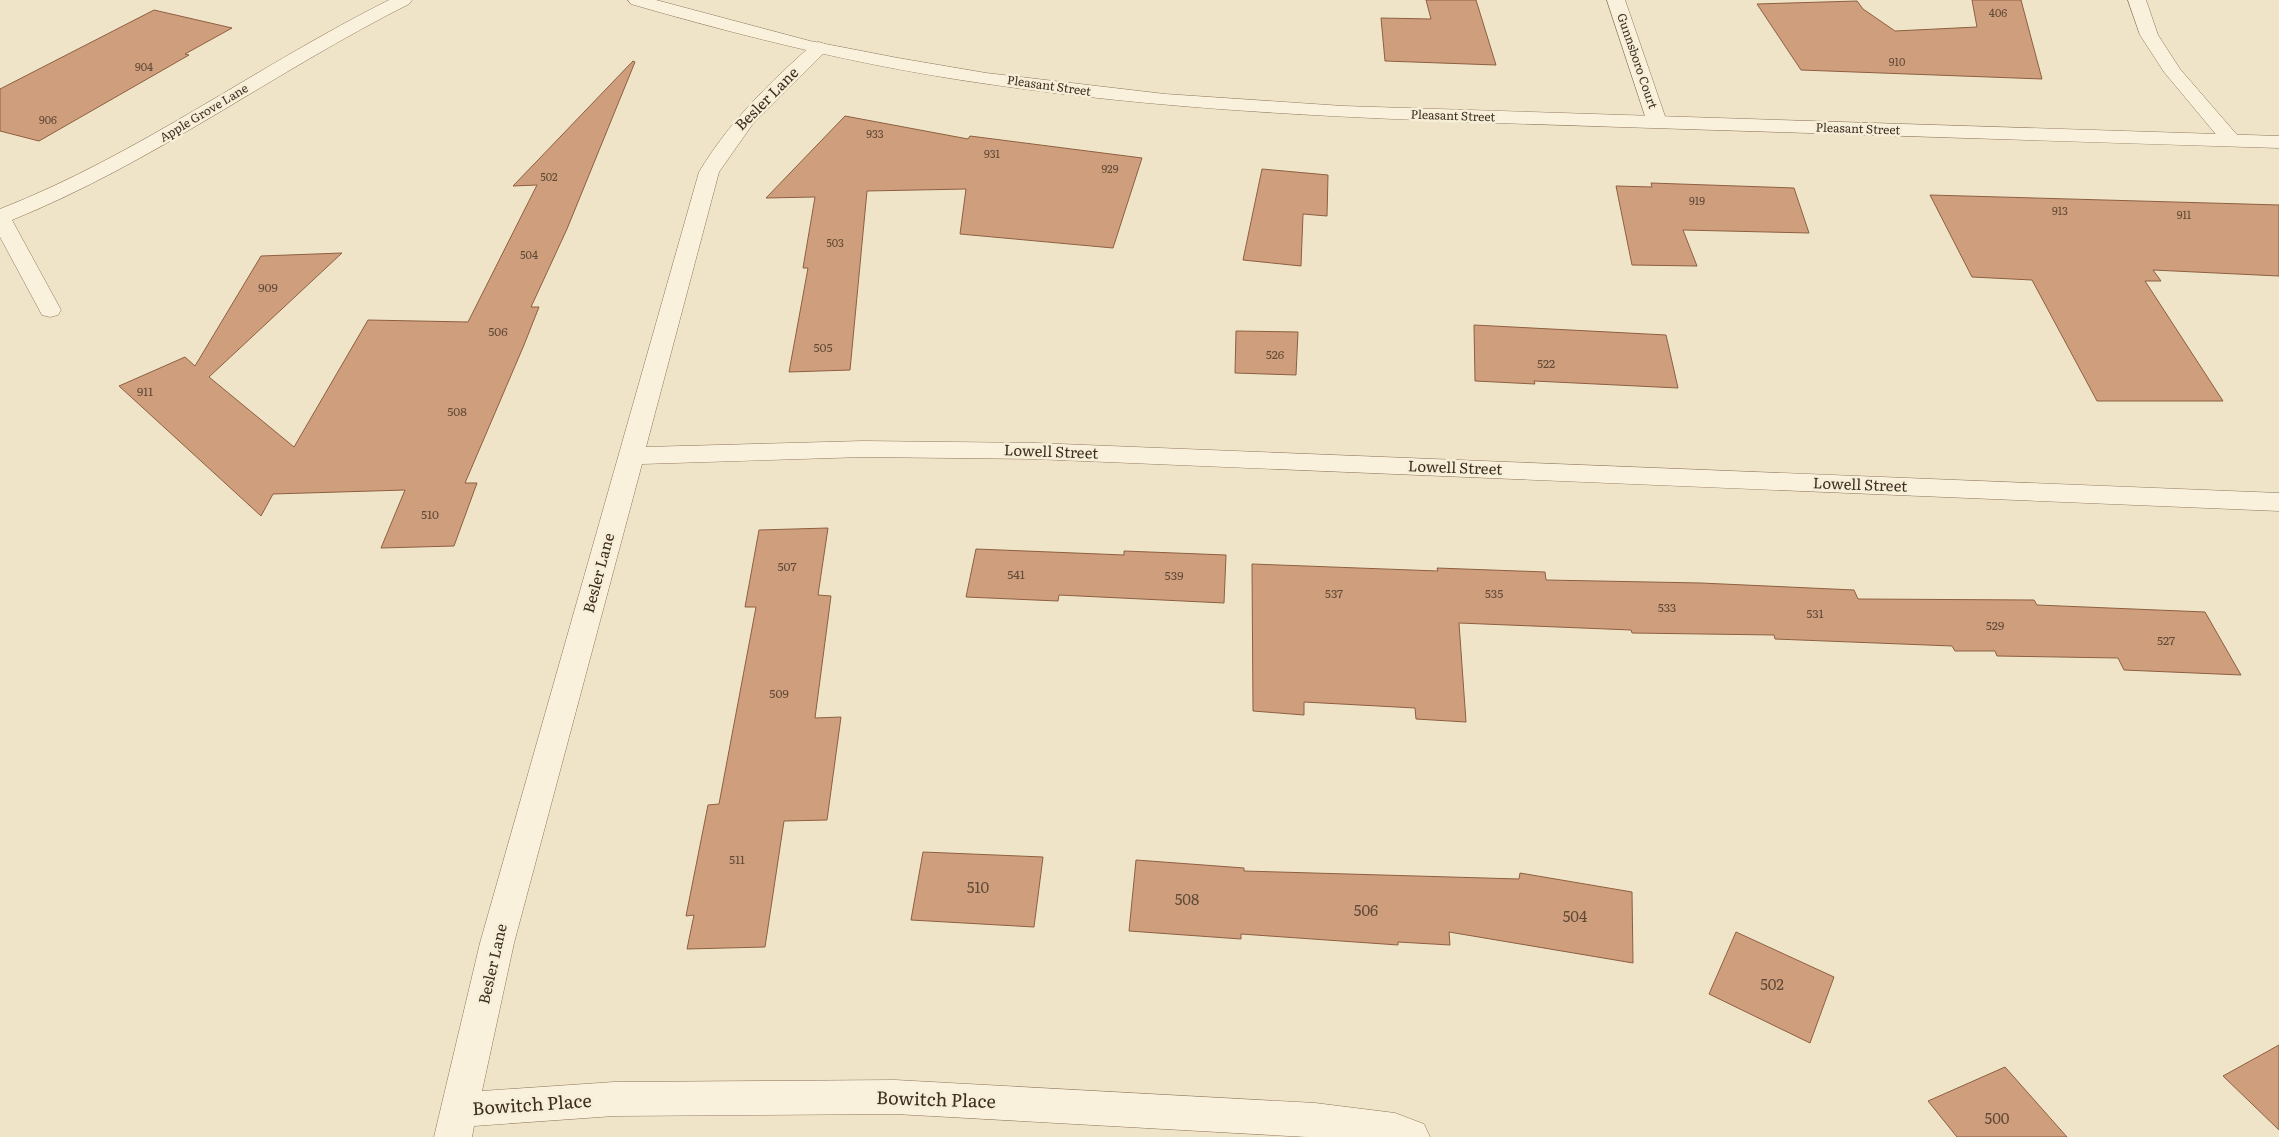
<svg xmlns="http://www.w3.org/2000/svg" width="2279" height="1137" viewBox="0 0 2279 1137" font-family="Literata,serif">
<rect width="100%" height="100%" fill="#f0e4c8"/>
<g fill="#cf9f7d" stroke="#8d5f41">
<polygon points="1426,0 1476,0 1496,65 1385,61 1381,18 1431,19"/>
<polygon points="1972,0 2021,0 2042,79 1801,70 1757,4 1857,1 1863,9 1895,31 1977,27"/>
<polygon points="154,10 232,28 185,54 189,55 39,141 0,131 0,89"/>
<polygon points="633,61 635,62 567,229 531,307 539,307 524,345 465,483 477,483 454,546 381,548 405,490 273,494 261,516 119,386 185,357 195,366 261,256 342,253 209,377 294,447 368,320 468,322 537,185 513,186"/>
<polygon points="845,116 968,139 970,136 1142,158 1113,248 960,234 966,189 867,191 850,370 789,372 808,268 803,268 815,197 766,198"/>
<polygon points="1262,169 1328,175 1327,216 1303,214 1301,266 1243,260"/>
<polygon points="1651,183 1794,188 1809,233 1683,230 1697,266 1632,265 1616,186 1652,187"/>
<polygon points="1930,195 2279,205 2279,276 2153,270 2161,281 2145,281 2223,401 2097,401 2032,280 1972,277"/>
<polygon points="1474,325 1666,335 1678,388 1534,381 1535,384 1475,381"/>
<polygon points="1236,331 1298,332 1296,375 1235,373"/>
<polygon points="828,528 818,595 831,596 815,718 841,717 827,820 784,821 765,947 687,949 694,915 686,916 708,805 719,804 756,607 745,607 759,530"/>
<polygon points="976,549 1124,555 1124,551 1226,555 1224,603 1059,595 1058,601 966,597"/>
<polygon points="1252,564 1438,571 1437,568 1545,572 1546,580 1701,583 1854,590 1858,599 2034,600 2037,605 2205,612 2241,675 2124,670 2118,658 1997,656 1995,651 1955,651 1952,646 1775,639 1774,635 1632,633 1631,630 1459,623 1466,722 1416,719 1415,708 1304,702 1304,715 1253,711"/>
<polygon points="923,852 1043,857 1034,927 911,920"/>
<polygon points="1136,860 1244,868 1244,871 1519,879 1520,873 1632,892 1633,963 1449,932 1450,945 1398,942 1398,945 1241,934 1241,939 1129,931"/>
<polygon points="1736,932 1834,977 1810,1043 1709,994"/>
<polygon points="2279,1045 2279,1130 2223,1076"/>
<polygon points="2005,1067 2067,1137 1957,1137 1928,1101"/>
</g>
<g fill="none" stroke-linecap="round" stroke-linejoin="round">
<defs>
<g id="minor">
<path d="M 389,0 L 412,0 L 409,4 C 274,72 153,163 12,220 L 61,310 L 58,315 L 50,317 L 42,315 L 0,237 L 0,209 C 138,155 257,66 389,0 Z"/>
<polygon points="1607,0 1625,0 1667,122 1664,126 1650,126 1647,122"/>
<polygon points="2128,0 2146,0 2158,35 2180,69 2238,136 2241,140 2238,144 2231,146 2224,144 2164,72 2140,35"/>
<path d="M 819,42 L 825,44 L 828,48 L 825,52 L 752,125 L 719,172 L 646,447 L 863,441 L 1035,443 L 2279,493 L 2279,511 L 1035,459 L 863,457 L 642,464 L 514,943 L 482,1091 L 614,1082 L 895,1080 L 1315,1103 L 1395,1113 L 1424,1124 L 1430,1137 L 1307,1137 L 895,1114 L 614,1116 L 474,1126 L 472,1137 L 434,1137 L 480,943 L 699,172 C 729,122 769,83 813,44 Z"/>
</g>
<path id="tertiary" d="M 628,0 L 656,0 L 810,41 L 898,58 L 986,73 L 1165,94 L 1343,106 L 2279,136 L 2279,148 C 2059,141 1840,134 1620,127 C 1409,120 1198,115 988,84 C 867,67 748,38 631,4 Z"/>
</defs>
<use href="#minor" stroke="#8d765c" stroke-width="1"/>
<use href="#tertiary" stroke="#8d765c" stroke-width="1"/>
<use href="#minor" fill="#faf1dc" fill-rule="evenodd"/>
<use href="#tertiary" fill="#faf1dc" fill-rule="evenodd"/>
</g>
<g text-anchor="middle" stroke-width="5" stroke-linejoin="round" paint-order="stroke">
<g font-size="11" fill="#624a37">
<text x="1998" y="17">406</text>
<text x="1897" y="66">910</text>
<text x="144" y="71">904</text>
<text x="48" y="124">906</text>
<text x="875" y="138">933</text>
<text x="992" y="158">931</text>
<text x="1110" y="173">929</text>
<text x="549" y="181">502</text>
<text x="1697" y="205">919</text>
<text x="2060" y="215">913</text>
<text x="2184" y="219">911</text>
<text x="835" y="247">503</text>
<text x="529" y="259">504</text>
</g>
<g font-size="12" fill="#3d2e20" stroke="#f7eed8">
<text transform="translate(1637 61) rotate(71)" y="4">Gunnsboro Court</text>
<text transform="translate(1049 86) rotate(8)" y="4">Pleasant Street</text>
<text transform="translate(204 113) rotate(-31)" y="4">Apple Grove Lane</text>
<text transform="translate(1453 116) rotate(2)" y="4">Pleasant Street</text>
<text transform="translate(1858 129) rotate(2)" y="4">Pleasant Street</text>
</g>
<g font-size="12" fill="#624a37">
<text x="268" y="292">909</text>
<text x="498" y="336">506</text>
<text x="823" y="352">505</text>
<text x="1275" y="359">526</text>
<text x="1546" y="368">522</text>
<text x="145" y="396">911</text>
<text x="457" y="416">508</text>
<text x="430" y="519">510</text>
<text x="787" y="571">507</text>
<text x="1016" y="579">541</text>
<text x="1174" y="580">539</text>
<text x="1334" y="598">537</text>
<text x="1494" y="598">535</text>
<text x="1667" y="612">533</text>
<text x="1815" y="618">531</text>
<text x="1995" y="630">529</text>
<text x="2166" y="645">527</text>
<text x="779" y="698">509</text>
<text x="737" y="864">511</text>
</g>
<g font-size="15" fill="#3d2e20" stroke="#f7eed8">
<text transform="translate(767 99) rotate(-45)" y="5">Besler Lane</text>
<text transform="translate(1051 452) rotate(2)" y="5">Lowell Street</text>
<text transform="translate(1455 468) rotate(2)" y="5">Lowell Street</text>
<text transform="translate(1860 485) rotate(2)" y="5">Lowell Street</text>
<text transform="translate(599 573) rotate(-75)" y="5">Besler Lane</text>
<text transform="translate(493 964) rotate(-77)" y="5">Besler Lane</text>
</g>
<g font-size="15" fill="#624a37">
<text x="978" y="893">510</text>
<text x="1187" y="905">508</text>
<text x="1366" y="916">506</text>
<text x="1575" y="922">504</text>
<text x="1772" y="990">502</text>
<text x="1997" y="1124">500</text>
</g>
<g font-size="18" fill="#3d2e20" stroke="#f7eed8">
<text transform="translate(936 1100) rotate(2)" y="6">Bowitch Place</text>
<text transform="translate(532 1105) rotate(-4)" y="6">Bowitch Place</text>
</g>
</g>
</svg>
